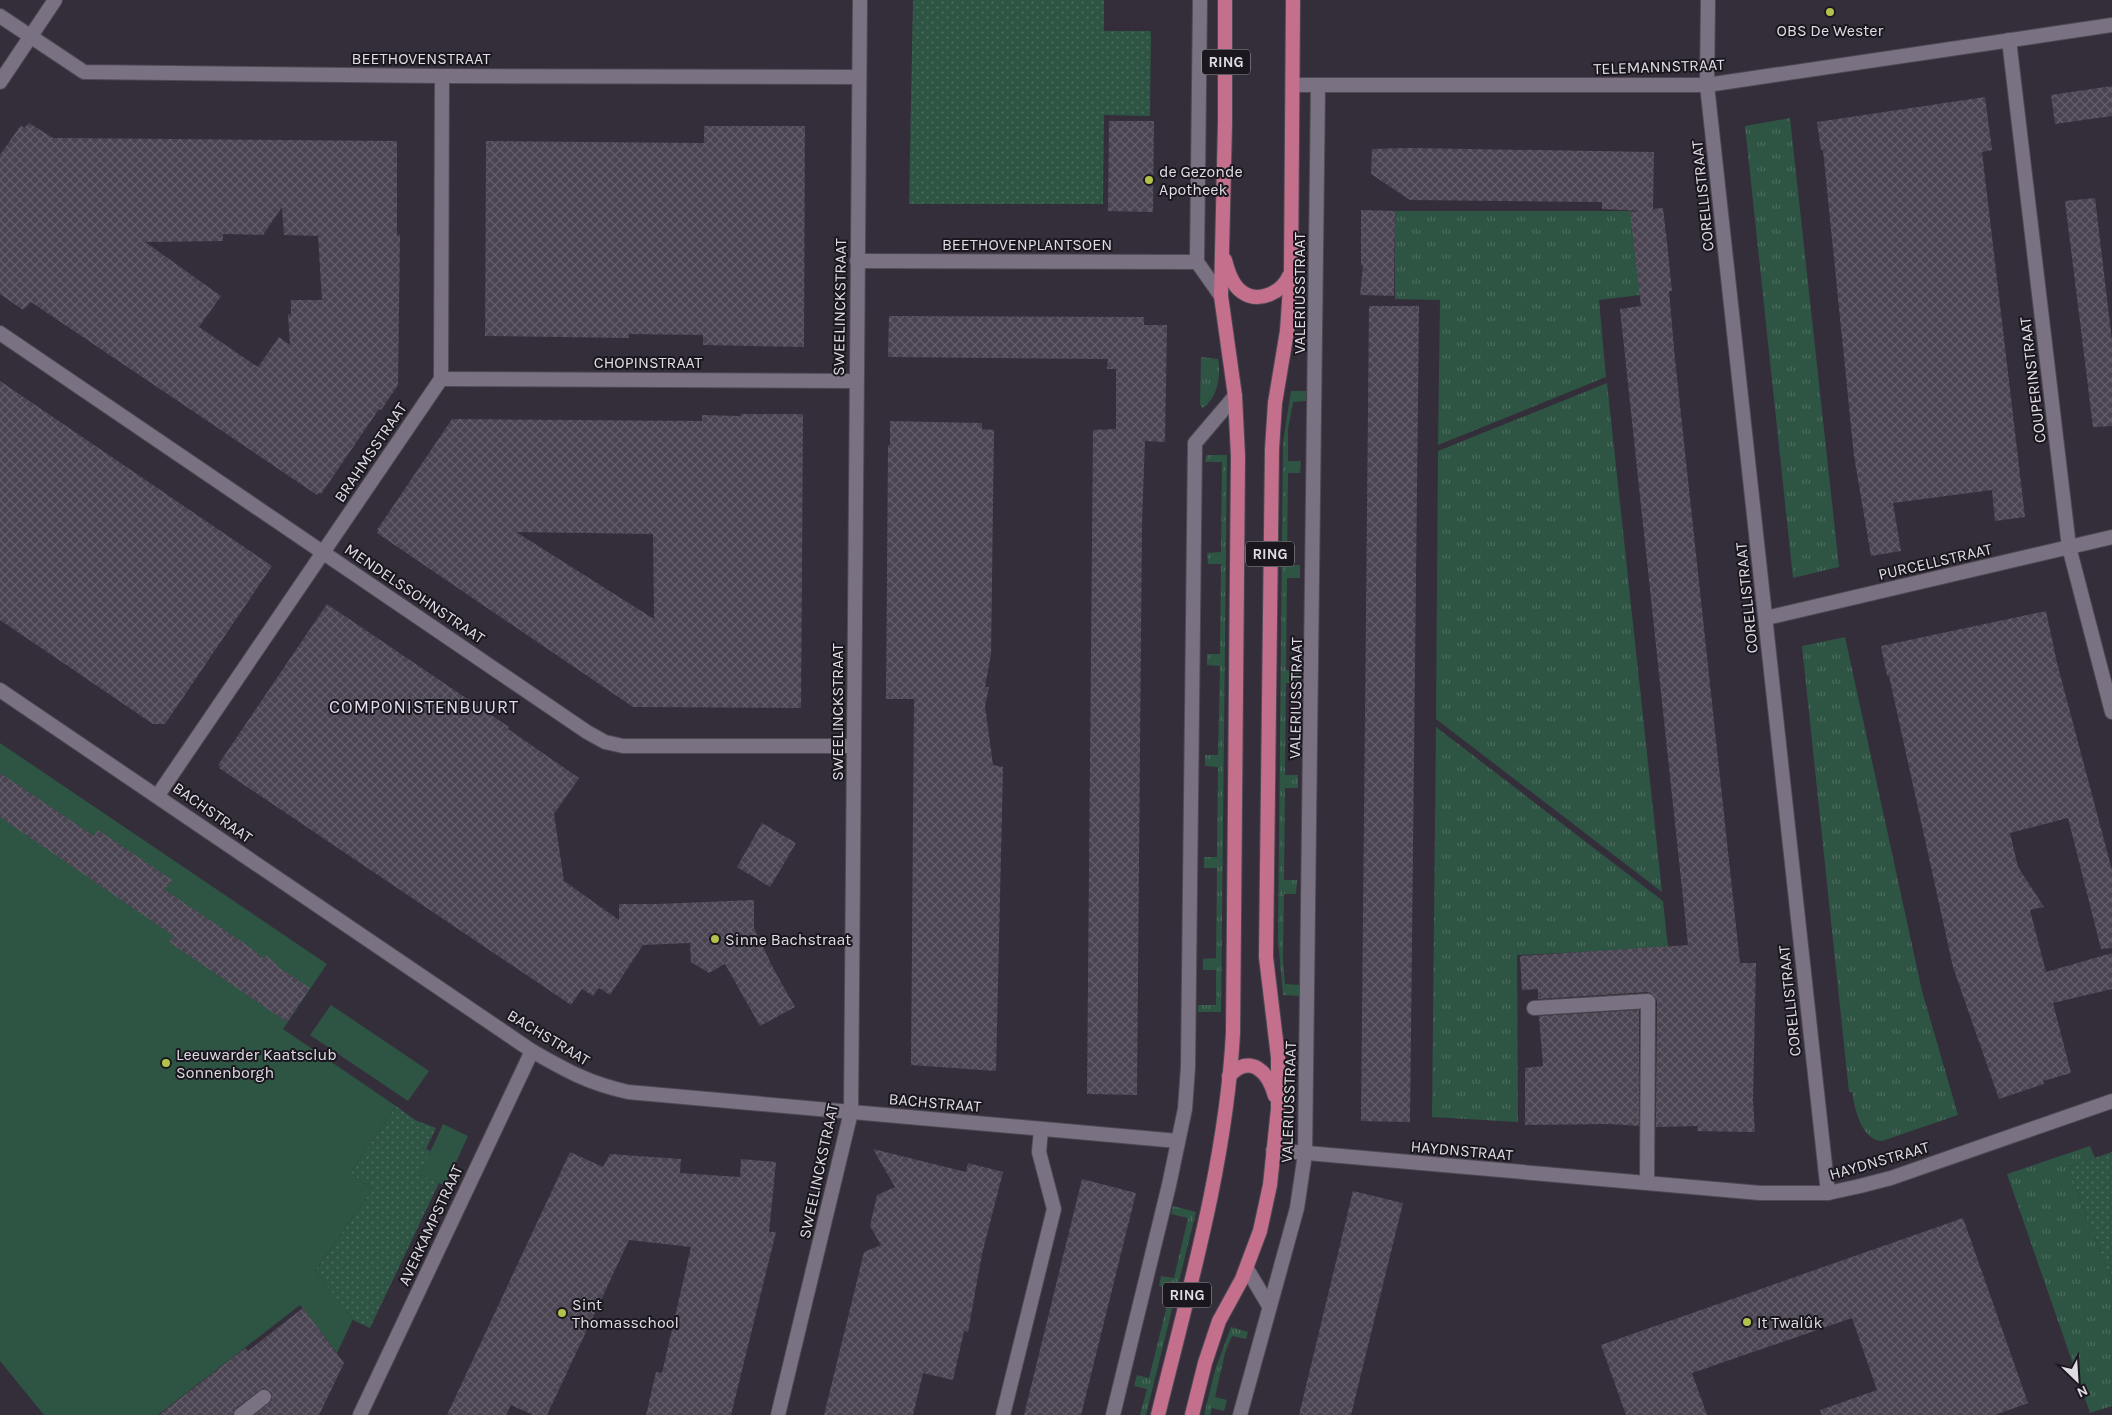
<svg xmlns="http://www.w3.org/2000/svg" width="2112" height="1415" viewBox="0 0 2112 1415" font-family="Karla,sans-serif">
<defs>
<pattern id="grass-tufts" width="24" height="20" patternUnits="userSpaceOnUse" patternTransform="scale(1.25)"><rect width="24" height="20" fill="#2e5443"/><path d="M3 7l-1-3M5 7V3M7 7l1-3M15 17l-1-3M17 17v-4M19 17l1-3" fill="none" stroke="#4c6c5e"/></pattern>
<pattern id="park-dots" width="8" height="8" patternUnits="userSpaceOnUse" patternTransform="scale(1.25)"><rect width="8" height="8" fill="#2e5443"/><path d="M2 2h.1M6 6h.1" fill="none" stroke="#4c6c5e" stroke-width="1.8" stroke-linecap="round"/></pattern>
<pattern id="building-cross-hatch" width="8" height="8" patternUnits="userSpaceOnUse" patternTransform="scale(1.25)"><rect width="8" height="8" fill="#4a4351"/><path d="M0 0l8 8M0 8l8-8" fill="none" stroke="#645e6a"/></pattern>
</defs>
<rect width="100%" height="100%" fill="#342e3b"/>
<g fill="url(#grass-tufts)">
<polygon points="1790,118 1839,567 1793,578 1745,126"/>
<polygon points="1395,211 1631,211 1640,295 1599,300 1606,377 1438,445 1440,300 1395,299"/>
<path d="M 1201,357 L 1218,359 C 1221,375 1218,399 1202,408 L 1200,404 Z"/>
<polygon points="1607,383 1662,892 1436,719 1438,451"/>
<polygon points="1291,391 1306,391 1306,401 1293,402 1288,429 1288,461 1301,461 1300,473 1288,473 1287,565 1300,565 1300,578 1287,578 1286,670 1299,670 1299,683 1286,683 1285,775 1298,775 1298,788 1285,788 1284,880 1297,880 1296,894 1284,894 1283,958 1285,984 1300,985 1300,996 1283,995 1278,940 1283,442"/>
<polygon points="1207,455 1227,455 1221,1012 1198,1012 1198,1005 1216,1005 1216,970 1203,970 1203,959 1216,958 1217,868 1204,868 1204,857 1217,857 1218,767 1205,766 1205,755 1218,755 1220,666 1207,665 1207,654 1220,654 1221,564 1208,564 1207,553 1221,552 1222,462 1205,462"/>
<path d="M 1845,637 L 1922,991 L 1958,1115 L 1882,1141 C 1861,1140 1855,1109 1852,1092 L 1849,1092 L 1802,646 Z"/>
<polygon points="1436,727 1663,901 1668,948 1517,955 1518,1122 1432,1117"/>
<polygon points="2090,1146 2095,1158 2068,1167 2112,1282 2112,1406 2090,1413 2007,1174"/>
<polygon points="1173,1206 1196,1212 1146,1415 1140,1415 1147,1389 1134,1386 1137,1375 1149,1378 1171,1289 1159,1286 1161,1276 1174,1278 1188,1218 1171,1214"/>
<polygon points="1231,1327 1248,1332 1246,1339 1232,1336 1225,1353 1215,1397 1227,1400 1224,1411 1212,1408 1210,1415 1204,1415 1215,1370"/>
</g>
<g fill="url(#park-dots)">
<polygon points="913,0 1104,0 1104,31 1151,31 1150,116 1104,115 1103,204 909,204"/>
<polygon points="396,1106 415,1120 436,1128 426,1149 431,1151 420,1174 439,1183 370,1328 353,1320 315,1271 373,1189 350,1173"/>
<polygon points="2112,1152 2112,1282 2068,1167"/>
</g>
<g fill="#2e5443">
<polygon points="0,743 327,964 283,1029 396,1106 350,1173 373,1189 315,1271 353,1319 337,1353 300,1305 158,1415 44,1415 0,1361"/>
<polygon points="331,1005 429,1071 408,1101 310,1035"/>
<polygon points="443,1124 468,1136 445,1186 420,1174"/>
</g>
<g fill="url(#building-cross-hatch)" fill-rule="evenodd">
<polygon points="2112,86 2112,116 2055,124 2051,95"/>
<polygon points="1985,97 1992,150 1982,152 2025,517 1995,521 1992,490 1893,503 1901,551 1871,556 1854,456 1823,150 1821,150 1817,122"/>
<polygon points="1109,121 1154,121 1153,212 1108,211"/>
<path d="M 29,123 L 53,138 L 397,141 L 397,236 L 400,234 L 398,385 L 381,410 L 379,409 L 321,494 L 318,493 L 317,495 L 31,302 L 23,310 L 0,294 L 0,155 L 21,125 L 24,128 ZM 282,207 L 284,235 L 318,236 L 322,300 L 291,300 L 291,315 L 288,314 L 290,345 L 279,337 L 258,367 L 199,327 L 221,296 L 145,242 L 223,241 L 223,234 L 263,235 Z"/>
<polygon points="704,126 805,126 804,347 703,345 703,335 629,334 629,338 485,336 486,141 704,143"/>
<polygon points="1410,148 1654,152 1653,209 1663,208 1667,242 1672,291 1669,291 1675,359 1740,963 1756,963 1753,1101 1755,1132 1697,1131 1698,1126 1656,1127 1657,1001 1652,994 1647,992 1538,999 1538,989 1522,990 1520,956 1688,945 1620,309 1641,306 1630,212 1641,211 1602,209 1602,202 1410,200 1371,174 1372,149"/>
<polygon points="2095,198 2112,341 2112,426 2093,427 2065,201"/>
<polygon points="1361,210 1395,211 1394,296 1360,295 1363,265 1361,265"/>
<polygon points="1369,306 1419,306 1410,1122 1361,1121"/>
<polygon points="889,316 1144,317 1144,325 1167,325 1165,442 1145,441 1142,522 1137,1095 1087,1094 1093,430 1116,429 1116,369 1107,369 1108,359 888,357"/>
<polygon points="0,381 272,566 165,724 153,724 0,620"/>
<path d="M 741,414 L 803,414 L 801,708 L 633,707 L 377,533 L 379,531 L 377,530 L 452,419 L 702,421 L 702,415 L 741,416 ZM 516,532 L 653,534 L 654,619 Z"/>
<polygon points="890,421 982,423 982,429 994,430 991,654 985,687 989,687 985,706 993,765 1003,767 996,1071 911,1065 914,699 886,699 888,445 890,445"/>
<polygon points="327,604 494,717 509,727 508,729 579,778 554,814 564,881 619,920 619,904 657,904 754,900 754,928 773,968 795,1007 760,1026 725,964 709,973 691,962 690,943 643,945 610,995 599,988 593,996 582,989 571,1005 219,768 220,766 218,765"/>
<polygon points="2046,611 2057,663 2112,870 2112,948 2101,949 2068,818 2010,833 2018,867 2044,907 2030,910 2046,972 2112,953 2112,989 2053,1003 2071,1073 2043,1081 2044,1084 1999,1099 1953,967 1889,676 1887,676 1881,646"/>
<polygon points="0,773 94,836 98,830 172,880 165,890 251,948 264,959 266,955 281,969 310,988 287,1022 169,942 174,936 0,817"/>
<polygon points="762,823 796,843 770,887 737,867"/>
<polygon points="1639,1010 1639,1126 1610,1124 1525,1125 1525,1068 1543,1066 1539,1016"/>
<polygon points="873,1149 966,1172 968,1163 1003,1172 982,1254 968,1332 964,1331 953,1380 923,1373 913,1415 824,1415 864,1252 881,1245 870,1226 877,1195 895,1187"/>
<polygon points="570,1152 603,1167 610,1154 681,1159 680,1173 740,1177 741,1159 776,1162 769,1232 776,1232 731,1415 646,1415 656,1372 662,1373 691,1247 629,1240 547,1415 533,1415 511,1405 506,1415 447,1415"/>
<polygon points="1082,1179 1136,1193 1081,1415 1024,1415"/>
<polygon points="1353,1191 1403,1203 1351,1415 1299,1415"/>
<polygon points="1963,1218 2028,1403 1995,1415 1821,1415 1820,1410 1877,1390 1852,1318 1692,1373 1707,1415 1626,1415 1601,1345"/>
<polygon points="303,1308 344,1363 319,1415 255,1415 272,1400 271,1392 263,1388 236,1408 232,1415 159,1415 245,1348 248,1351"/>
</g>
<g fill="none" stroke-linecap="round" stroke-linejoin="round">
<defs>
<g id="service">
<polyline points="1534,1008 1648,1001 1647,1183"/>
<polyline points="241,1415 264,1397"/>
<polyline points="1003,1415 1054,1209 1039,1152 1041,1130"/>
</g>
<g id="minor">
<polyline points="1200,0 1197,262 1221,296"/>
<polyline points="1708,0 1707,85 1828,1193"/>
<polyline points="0,16 84,72 442,76 859,77"/>
<polyline points="2009,40 2069,547 2112,712"/>
<polyline points="0,82 55,0"/>
<polyline points="1293,85 1707,85 2112,25"/>
<polyline points="857,261 1197,262"/>
<polyline points="0,333 587,732 605,742 623,746 854,746"/>
<polyline points="441,379 855,381"/>
<polyline points="1766,618 2112,537"/>
<path d="M 0,690 L 532,1051 C 567,1071 588,1083 628,1092 L 1178,1141"/>
<polyline points="158,795 441,379 442,76"/>
<polyline points="1273,1150 1760,1193 1828,1193 1860,1186 1891,1178 2112,1101"/>
<polyline points="1247,1269 1269,1306"/>
<polyline points="360,1415 532,1051"/>
<polyline points="778,1415 851,1112 860,0"/>
<polyline points="1113,1415 1169,1185 1185,1109 1188,1067 1195,443 1235,396"/>
<polyline points="1240,1415 1297,1208 1305,1154 1318,86"/>
</g>
<g id="primary">
<path d="M 1225,260 C 1228,271 1232,285 1242,292 C 1259,304 1282,292 1289,276"/>
<path d="M 1229,1076 C 1250,1053 1268,1071 1275,1096"/>
<path d="M 1158,1415 C 1189,1289 1226,1163 1233,1033 L 1238,456 L 1235,396 L 1221,296 L 1225,123 L 1225,0"/>
<polyline points="1192,1415 1205,1363 1219,1321 1242,1279 1260,1231 1270,1185 1278,1109 1278,1057 1266,957 1272,449 1275,403 1287,331 1291,273 1293,0"/>
</g>
</defs>
<use href="#service" stroke="#4f4954" stroke-width="16"/>
<use href="#minor" stroke="#4f4954" stroke-width="16"/>
<use href="#primary" stroke="#4f4954" stroke-width="16"/>
<use href="#service" stroke="#7a7282" stroke-width="14"/>
<use href="#minor" stroke="#7a7282" stroke-width="14"/>
<use href="#primary" stroke="#c4708c" stroke-width="14"/>
</g>
<g fill="#b3c24b" stroke="#1a171e" stroke-width="2">
<circle cx="1830" cy="12" r="5"/>
<circle cx="1149" cy="180" r="5"/>
<circle cx="715" cy="939" r="5"/>
<circle cx="166" cy="1063" r="5"/>
<circle cx="562" cy="1313" r="5"/>
<circle cx="1747" cy="1322" r="5"/>
</g>
<g text-anchor="middle" stroke-width="4" stroke-linejoin="round" paint-order="stroke">
<g fill="#1a171e" stroke="#a5a0a9" stroke-width="1">
<rect x="1202" y="49.5" width="48" height="25" rx="4"/>
<rect x="1246" y="541.5" width="48" height="25" rx="4"/>
<rect x="1163" y="1282.5" width="48" height="25" rx="4"/>
</g>
<g font-size="15" font-weight="bold" fill="#e0dbe4">
<text x="1226" y="67">RING</text>
<text x="1270" y="559">RING</text>
<text x="1187" y="1300">RING</text>
</g>
<g font-size="16" fill="#e0dbe4" stroke="#1a171e" text-anchor="start">
<text x="1830" y="36" text-anchor="middle">OBS De Wester</text>
<text x="1159" y="177">de Gezonde<tspan x="1159" dy="18">Apotheek</tspan></text>
<text x="725" y="945">Sinne Bachstraat</text>
<text x="176" y="1060">Leeuwarder Kaatsclub<tspan x="176" dy="18">Sonnenborgh</tspan></text>
<text x="572" y="1310">Sint<tspan x="572" dy="18">Thomasschool</tspan></text>
<text x="1757" y="1328">It Twalûk</text>
</g>
<g font-size="16" fill="#e0dbe4" stroke="#1a171e">
<text x="421" y="64">BEETHOVENSTRAAT</text>
<text transform="translate(1659 66) rotate(-2)" y="6">TELEMANNSTRAAT</text>
<text transform="translate(1702 196) rotate(-96)" y="6">CORELLISTRAAT</text>
<text x="1027" y="250">BEETHOVENPLANTSOEN</text>
<text transform="translate(1299 293) rotate(-90)" y="6">VALERIUSSTRAAT</text>
<text transform="translate(839 307) rotate(-89)" y="6">SWEELINCKSTRAAT</text>
<text x="648" y="368">CHOPINSTRAAT</text>
<text transform="translate(2032 380) rotate(-97)" y="6">COUPERINSTRAAT</text>
<text transform="translate(370 452) rotate(-56)" y="6">BRAHMSSTRAAT</text>
<text transform="translate(1935 561) rotate(-13)" y="6">PURCELLSTRAAT</text>
<text transform="translate(415 593) rotate(34)" y="6">MENDELSSOHNSTRAAT</text>
<text transform="translate(1746 598) rotate(-96)" y="6">CORELLISTRAAT</text>
<text transform="translate(1295 698) rotate(-89)" y="6">VALERIUSSTRAAT</text>
<text transform="translate(837 712) rotate(-90)" y="6">SWEELINCKSTRAAT</text>
<text transform="translate(213 812) rotate(35)" y="6">BACHSTRAAT</text>
<text transform="translate(1789 1001) rotate(-96)" y="6">CORELLISTRAAT</text>
<text transform="translate(549 1037) rotate(31)" y="6">BACHSTRAAT</text>
<text transform="translate(935 1102) rotate(5)" y="6">BACHSTRAAT</text>
<text transform="translate(1288 1102) rotate(-88)" y="6">VALERIUSSTRAAT</text>
<text transform="translate(1462 1150) rotate(5)" y="6">HAYDNSTRAAT</text>
<text transform="translate(1879 1160) rotate(-16)" y="6">HAYDNSTRAAT</text>
<text transform="translate(818 1171) rotate(-78)" y="6">SWEELINCKSTRAAT</text>
<text transform="translate(430 1225) rotate(-65)" y="6">AVERKAMPSTRAAT</text>
</g>
<g font-size="18" letter-spacing="1" fill="#e3dbed" stroke="#1a171e">
<text x="424" y="713">COMPONISTENBUURT</text>
</g>
</g>
<g transform="translate(2077 1380) rotate(155)" stroke="#1a171e" stroke-width="4" paint-order="stroke">
<path d="M0-4L9 19L0 12L-9 19Z" fill="#e0dbe4"/>
<text y="-8" font-size="14" font-weight="bold" text-anchor="middle" fill="#e0dbe4">N</text>
</g>
</svg>
